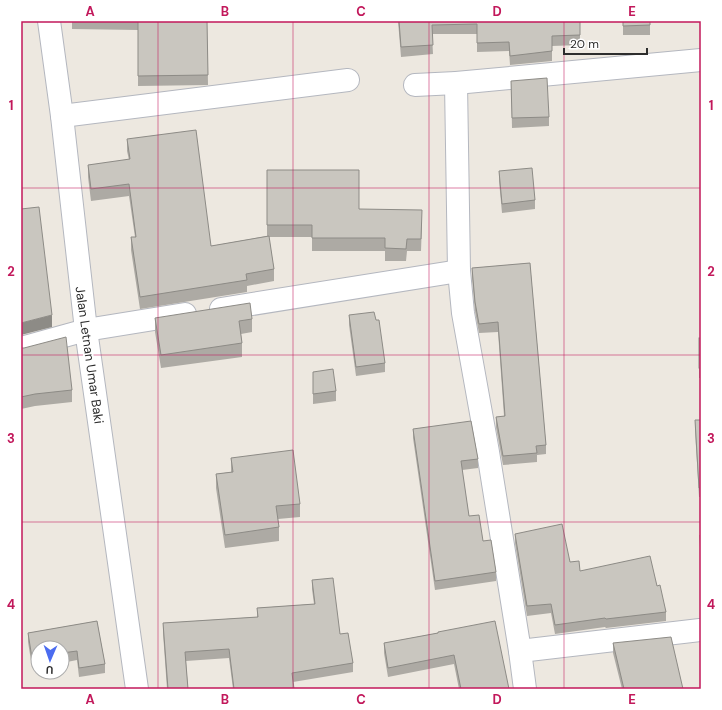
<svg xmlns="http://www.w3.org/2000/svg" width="722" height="710" viewBox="0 0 722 710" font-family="'DM Sans',sans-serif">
<rect width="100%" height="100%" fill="#ede8e0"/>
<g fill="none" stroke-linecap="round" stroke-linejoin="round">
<defs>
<g id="street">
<polyline points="456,83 459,271 463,313 488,452 520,651 525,689"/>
<polyline points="415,85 456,83 701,60"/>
<polyline points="62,116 348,80"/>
<polyline points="221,309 459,271"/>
<polyline points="21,348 86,330 185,314"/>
<polyline points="520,651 700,630"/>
</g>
<polyline id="secondary" points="49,21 62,116 86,330 137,689"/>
</defs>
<use href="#street" stroke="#b4b7bf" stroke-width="24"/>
<use href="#secondary" stroke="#b4b7bf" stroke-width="24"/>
<use href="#street" stroke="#fff" stroke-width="22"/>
<use href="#secondary" stroke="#fff" stroke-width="22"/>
</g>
<g fill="#adaaa4">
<polygon points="72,21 207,21 208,85 138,86 138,30 72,29"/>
<polygon points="398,21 580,21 580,45 552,46 552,61 510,65 509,51 477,52 477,34 432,34 433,54 401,57"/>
<rect x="623" y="21" width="27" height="14"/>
<polygon points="511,81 549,117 549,126 512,128"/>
<polygon points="127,139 211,246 267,236 267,170 359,209 422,223 421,251 407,251 406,261 385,261 385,251 312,251 312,237 269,237 274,269 274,281 247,286 247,292 140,309 131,250 131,237 135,237 129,196 91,201 88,177 88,165 129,160 127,151"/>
<polygon points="499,171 535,200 535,209 502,213 499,181"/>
<polygon points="530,263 546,445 546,454 537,455 537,462 503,465 496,427 496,417 504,416 498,332 479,333 475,311 472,277 472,268"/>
<polygon points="349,315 376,320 385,363 385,372 356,376 349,325"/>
<polygon points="155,318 252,319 252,332 241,334 242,343 242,357 161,368 155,332"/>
<rect x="699" y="338" width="2" height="40"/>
<polygon points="21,348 72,390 72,402 35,406 21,409"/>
<polygon points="313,372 336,391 336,401 313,404"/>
<polygon points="695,420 701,420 701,497 699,497 695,430"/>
<polygon points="413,429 478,459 478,468 462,470 469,516 483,541 496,572 496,581 435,590 413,438"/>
<polygon points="231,458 300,504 300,517 278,519 279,527 279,541 225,548 216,488 216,474 231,472"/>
<polygon points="515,534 570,562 580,571 657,586 666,612 666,621 606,628 605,627 555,634 551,613 527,616 515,543"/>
<polygon points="312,580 340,634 353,663 353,672 293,682 294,689 233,689 229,658 186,661 188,689 167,689 163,633 163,623 257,617 257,608 314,604 312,589"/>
<polygon points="97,621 105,664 105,673 79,677 77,660 62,663 62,648 38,648 38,666 32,667 28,642 28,633"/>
<polygon points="438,633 509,689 459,689 454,664 388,677 384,653 384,643"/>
<polygon points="613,643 683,689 622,689 613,653"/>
</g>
<polygon fill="#8d8b86" points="52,315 52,327 21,335 21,323"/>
<g fill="#c9c6bf" stroke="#8d8b86">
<polygon points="138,21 207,21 208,75 138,76"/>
<polygon points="399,21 580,21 580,35 552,36 552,51 510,56 509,42 477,43 477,24 432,25 433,45 401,47"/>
<polygon points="623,21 650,21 650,25 623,26"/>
<polygon points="547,78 549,117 512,118 511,81"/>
<polygon points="196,130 211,246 269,236 274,269 246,274 247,280 140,297 131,237 136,237 129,184 91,189 88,165 130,159 127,139"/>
<polygon points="532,168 535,200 502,204 499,171"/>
<polygon points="267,170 359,170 359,209 422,210 421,239 407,239 406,249 385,248 385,238 312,238 312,225 267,225"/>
<polygon points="39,207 52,315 21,323 21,209"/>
<polygon points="530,263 546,445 536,446 537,453 503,456 496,417 505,416 498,322 479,324 475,302 472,268"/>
<polygon points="250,303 252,319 239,321 242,343 161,355 155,318"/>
<polygon points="374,312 376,320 379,320 385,363 356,367 349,315"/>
<polygon points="66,337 72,390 35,394 21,397 21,348 24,348"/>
<rect x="699" y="338" width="2" height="30"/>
<polygon points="333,369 336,391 313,394 313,372"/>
<polygon points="695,420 701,420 701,488 699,488"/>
<polygon points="471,421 478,459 461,461 469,516 479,515 483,541 491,540 496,572 435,581 413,429"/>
<polygon points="293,450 300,504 276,506 279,527 225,535 216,474 233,472 231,458"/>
<polygon points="562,524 570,562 579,561 580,571 650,556 657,586 660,585 666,612 606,619 605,618 555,625 551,604 527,606 515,534"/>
<polygon points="700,535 701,535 701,560"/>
<polygon points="333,578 340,634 348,633 353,663 292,673 294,689 234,689 229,649 185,652 188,689 168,689 163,623 258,617 257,608 315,604 312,580"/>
<polygon points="97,621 105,664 79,668 77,651 62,653 62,648 38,648 38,657 32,658 28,633"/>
<polygon points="495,621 509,689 461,689 454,655 388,668 384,643 438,633 438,632"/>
<polygon points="671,637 683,689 624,689 613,643"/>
</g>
<path fill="none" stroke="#c2185b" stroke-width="1" stroke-opacity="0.55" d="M 158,21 L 158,689M 293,21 L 293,689M 429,21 L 429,689M 564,21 L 564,689M 21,188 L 701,188M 21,355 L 701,355M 21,522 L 701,522"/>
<g text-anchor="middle" stroke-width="4" stroke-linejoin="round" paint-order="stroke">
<g font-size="13" fill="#2d2d2d" stroke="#fff">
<text transform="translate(90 355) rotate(82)" y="5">Jalan Letnan Umar Baki</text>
</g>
</g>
<rect width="722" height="710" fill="none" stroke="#ffffff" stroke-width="44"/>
<g transform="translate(50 660) rotate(182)"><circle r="19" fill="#ffffff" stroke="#ababab"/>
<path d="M0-3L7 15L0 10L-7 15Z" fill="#4b6cf0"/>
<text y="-6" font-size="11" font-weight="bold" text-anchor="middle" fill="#2d2d2d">U</text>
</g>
<path d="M564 48v6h83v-6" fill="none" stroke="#2d2d2d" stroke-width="2"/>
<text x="570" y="48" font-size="12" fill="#2d2d2d" stroke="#ffffff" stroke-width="3" paint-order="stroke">20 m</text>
<rect x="22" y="22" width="678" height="666" fill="none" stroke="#c2185b" stroke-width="1.5"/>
<g font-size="13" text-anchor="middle" font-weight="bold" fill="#c2185b">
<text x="90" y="16">A</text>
<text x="225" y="16">B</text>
<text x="361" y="16">C</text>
<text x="497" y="16">D</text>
<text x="632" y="16">E</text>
<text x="11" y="110">1</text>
<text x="711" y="110">1</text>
<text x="11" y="276">2</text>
<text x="711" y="276">2</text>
<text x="11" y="443">3</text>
<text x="711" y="443">3</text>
<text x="11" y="609">4</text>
<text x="711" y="609">4</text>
<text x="90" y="704">A</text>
<text x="225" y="704">B</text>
<text x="361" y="704">C</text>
<text x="497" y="704">D</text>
<text x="632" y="704">E</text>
</g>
</svg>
